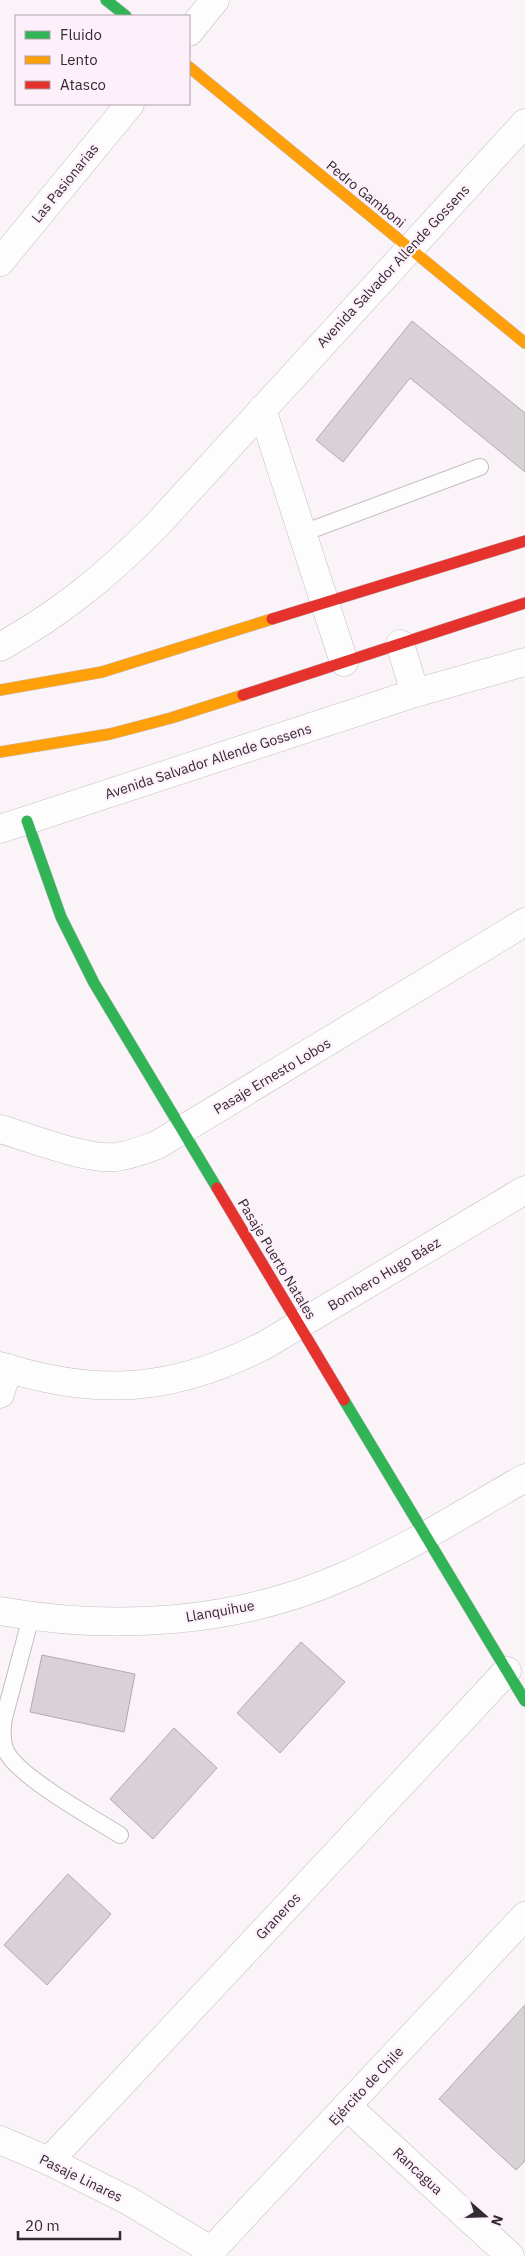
<svg xmlns="http://www.w3.org/2000/svg" width="525" height="2256" viewBox="0 0 525 2256" font-family="'IBM Plex Sans',sans-serif">
<rect width="100%" height="100%" fill="#faf4f9"/>
<g fill="#d8d1d6" stroke="#b1abb0">
<polygon points="412,321 525,413 525,472 410,378 343,462 316,440"/>
<polygon points="301,1642 345,1682 280,1753 237,1713"/>
<polygon points="42,1655 135,1674 124,1732 30,1712"/>
<polygon points="174,1728 217,1768 153,1839 110,1799"/>
<polygon points="68,1874 111,1914 47,1985 4,1945"/>
<polygon points="525,2005 525,2161 516,2170 439,2099"/>
</g>
<g fill="none" stroke-linecap="round" stroke-linejoin="round">
<defs>
<g id="lane">
<polyline points="303,533 480,467"/>
<path d="M 31,1617 L 4,1718 C 2,1730 1,1742 7,1753 C 21,1778 93,1818 120,1835"/>
</g>
<g id="street">
<polyline points="189,32 215,0"/>
<polyline points="0,262 130,104"/>
<polyline points="262,409 344,662"/>
<polyline points="400,644 415,693"/>
<path d="M 0,647 C 61,613 106,576 156,526 L 525,123"/>
<polyline points="0,829 415,693 525,662"/>
<path d="M 0,1129 C 31,1138 85,1160 116,1157 C 131,1155 143,1150 157,1145 L 525,922"/>
<path d="M 0,1366 C 99,1397 173,1392 265,1345 L 525,1190"/>
<polyline points="0,1394 8,1368"/>
<path d="M 0,1611 C 114,1631 235,1624 342,1577 C 406,1550 465,1512 525,1478"/>
<polyline points="347,2106 510,2256"/>
<polyline points="0,2140 49,2161 129,2201 212,2251"/>
<polyline points="49,2161 507,1671"/>
<polyline points="206,2256 525,1916"/>
</g>
<g id="fast">
<polyline points="106,0 126,16"/>
<polyline points="27,821 61,917 94,983 217,1188"/>
<polyline points="344,1400 525,1701"/>
</g>
<g id="slow">
<polyline points="189,67 525,343"/>
<polyline points="0,690 102,672 272,619"/>
<polyline points="0,752 110,734 171,718 243,695"/>
</g>
<g id="jam">
<polyline points="272,619 525,541"/>
<polyline points="243,695 525,603"/>
<polyline points="217,1188 344,1400"/>
</g>
</defs>
<use href="#lane" stroke="#c4bdc3" stroke-width="18"/>
<use href="#street" stroke="#c4bdc3" stroke-width="29"/>
<use href="#fast" stroke="#c4bdc3" stroke-width="12"/>
<use href="#slow" stroke="#c4bdc3" stroke-width="12"/>
<use href="#jam" stroke="#c4bdc3" stroke-width="12"/>
<use href="#lane" stroke="#fefdfe" stroke-width="16"/>
<use href="#street" stroke="#fefdfe" stroke-width="28"/>
<use href="#fast" stroke="#30b455" stroke-width="11"/>
<use href="#slow" stroke="#ff9f0a" stroke-width="11"/>
<use href="#jam" stroke="#e5322d" stroke-width="11"/>
</g>
<g text-anchor="middle" stroke-width="4.5" stroke-linejoin="round" paint-order="stroke">
<g font-size="14" fill="#322a31" stroke="#fef0fb">
<text transform="translate(65 183) rotate(-51)" y="5">Las Pasionarias</text>
<text transform="translate(366 194) rotate(39)" y="5">Pedro Gamboni</text>
<text transform="translate(393 266) rotate(-47)" y="5">Avenida Salvador Allende Gossens</text>
<text transform="translate(208 761) rotate(-18)" y="5">Avenida Salvador Allende Gossens</text>
<text transform="translate(272 1076) rotate(-31)" y="5">Pasaje Ernesto Lobos</text>
<text transform="translate(277 1259) rotate(59)" y="5">Pasaje Puerto Natales</text>
<text transform="translate(384 1274) rotate(-31)" y="5">Bombero Hugo Báez</text>
<text transform="translate(220 1611) rotate(-10)" y="5">Llanquihue</text>
<text transform="translate(278 1916) rotate(-47)" y="5">Graneros</text>
<text transform="translate(366 2086) rotate(-47)" y="5">Ejército de Chile</text>
<text transform="translate(418 2171) rotate(43)" y="5">Rancagua</text>
<text transform="translate(81 2178) rotate(26)" y="5">Pasaje Linares</text>
</g>
</g>
<rect x="15" y="15" width="175" height="90" fill="#fef0fb" stroke="#aca1aa"/>
<rect x="25" y="31" width="25" height="8" fill="#30b455" stroke="#aca1aa"/>
<text x="60" y="40" font-size="15" fill="#322a31">Fluido</text>
<rect x="25" y="56" width="25" height="8" fill="#ff9f0a" stroke="#aca1aa"/>
<text x="60" y="65" font-size="15" fill="#322a31">Lento</text>
<rect x="25" y="81" width="25" height="8" fill="#e5322d" stroke="#aca1aa"/>
<text x="60" y="90" font-size="15" fill="#322a31">Atasco</text>
<g transform="translate(485 2216) rotate(110)" stroke="#fef0fb" stroke-width="4" paint-order="stroke">
<path d="M0-4L9 19L0 12L-9 19Z" fill="#322a31"/>
<text y="-8" font-size="14" font-weight="bold" text-anchor="middle" fill="#322a31">N</text>
</g>
<path d="M18 2231v8h102v-8" fill="none" stroke="#322a31" stroke-width="2.5"/>
<text x="25" y="2231" font-size="15" fill="#322a31" stroke="#fef0fb" stroke-width="4" paint-order="stroke">20 m</text>
</svg>
